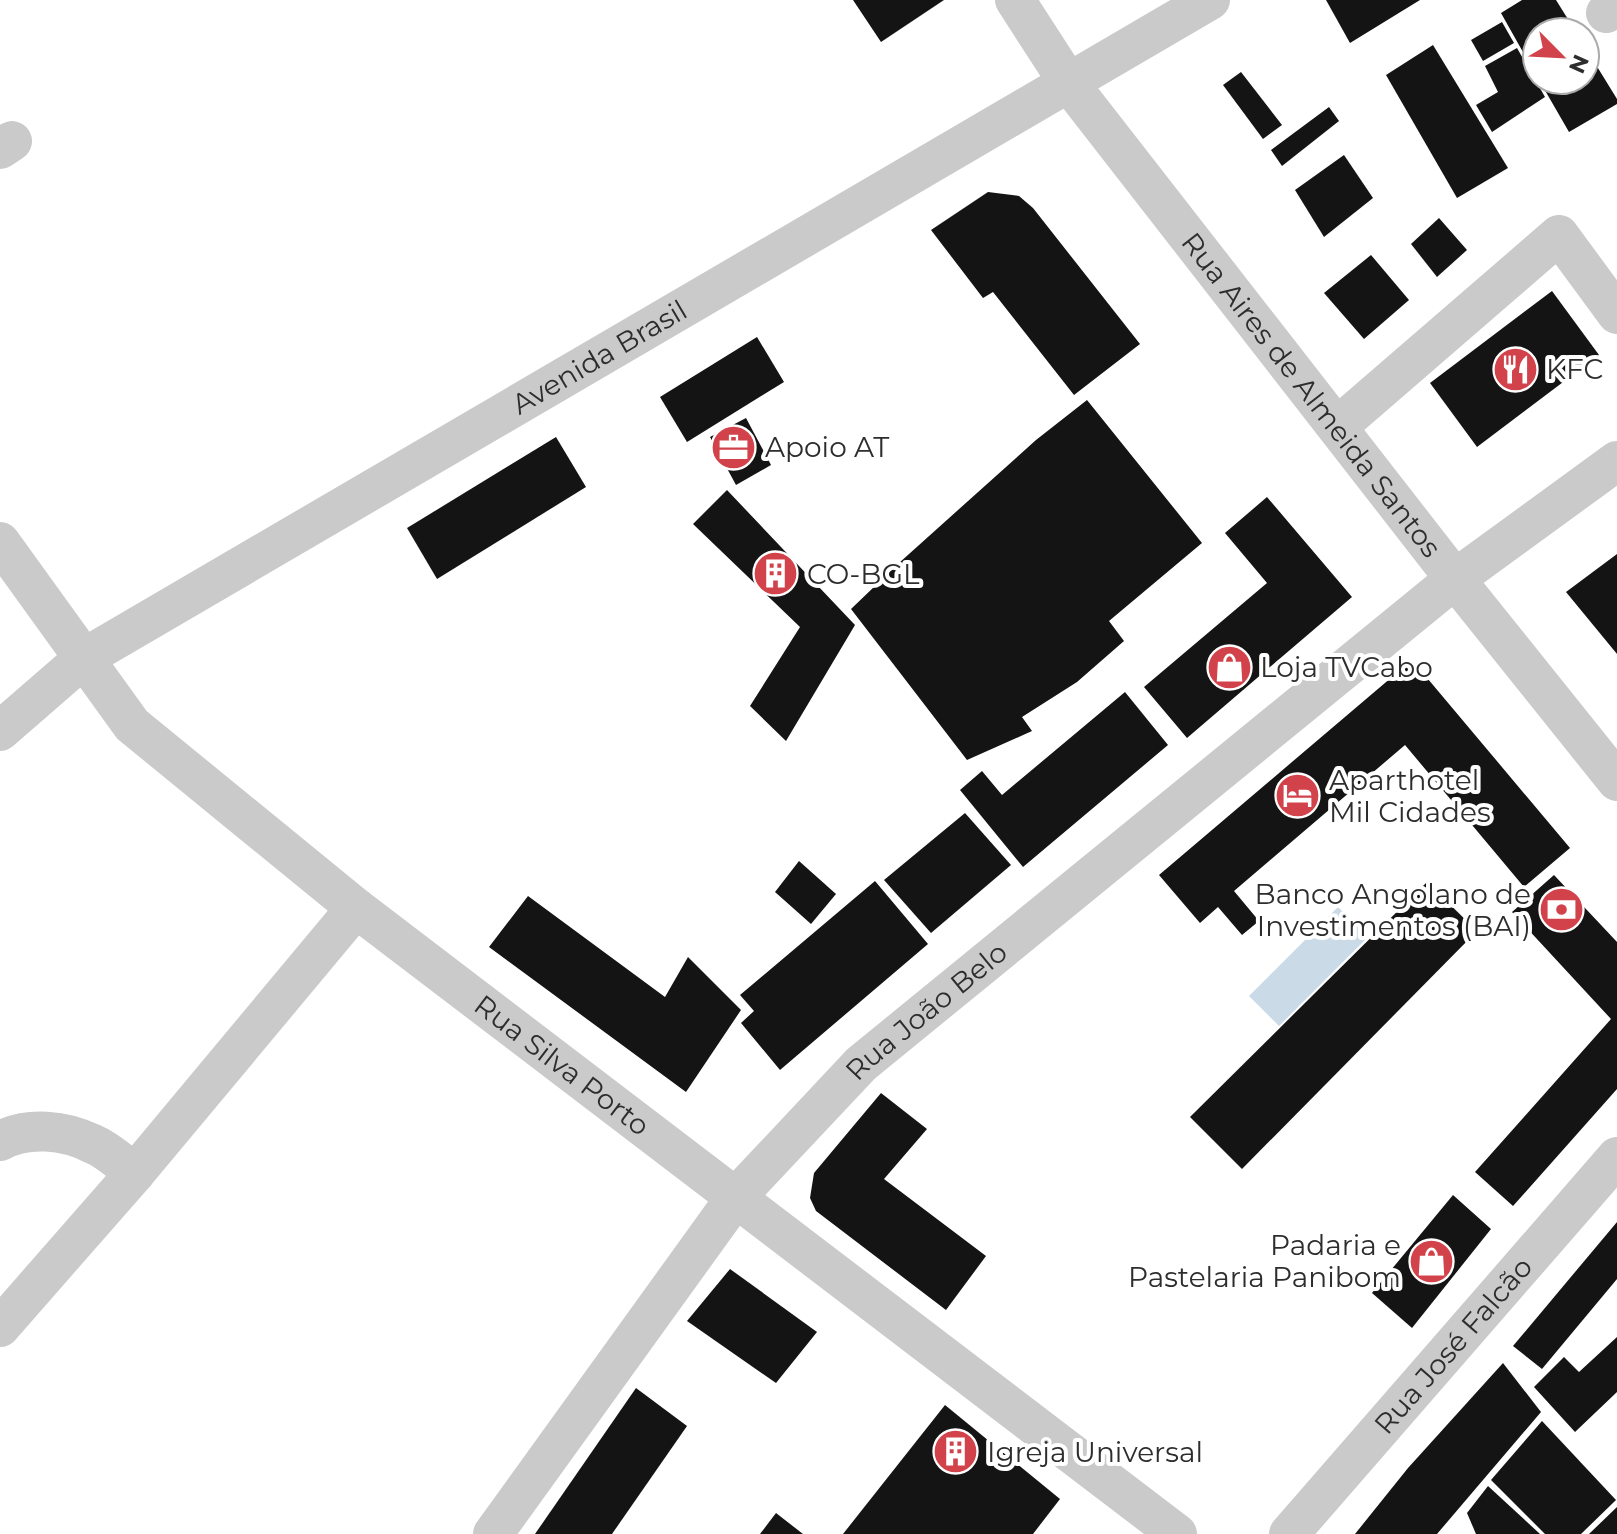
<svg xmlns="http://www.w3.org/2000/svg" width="1617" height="1534" viewBox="0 0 1617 1534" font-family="Montserrat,sans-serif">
<rect width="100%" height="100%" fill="#fff"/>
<polygon fill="#cadbe7" points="1338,907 1368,937 1279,1026 1249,996"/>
<g fill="#141414">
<polygon points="853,0 944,0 881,42"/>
<polygon points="1326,0 1420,0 1350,43"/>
<polygon points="1522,0 1556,0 1576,32 1537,32 1537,77 1501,13"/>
<polygon points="1502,22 1514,43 1483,61 1471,40"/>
<polygon points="1433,45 1508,168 1457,198 1386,75"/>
<polygon points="1585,47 1617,99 1617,104 1569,132 1539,80 1585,80"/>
<polygon points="1517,48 1545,97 1492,132 1476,105 1498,92 1485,66"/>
<polygon points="1241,72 1282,125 1263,139 1223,85"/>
<polygon points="1329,107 1339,121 1282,166 1271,150"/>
<polygon points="1344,155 1373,198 1324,237 1295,190"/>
<polygon points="988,192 1019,196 1033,208 1140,344 1074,395 993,292 983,298 931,230"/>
<polygon points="1439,218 1467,250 1437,277 1411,244"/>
<polygon points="1371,255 1409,300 1364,339 1324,293"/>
<polygon points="1552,291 1599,355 1477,447 1430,383"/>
<polygon points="757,337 784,382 687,442 660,397"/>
<polygon points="1087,400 1202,543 1109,621 1124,641 1077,682 1022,717 1032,731 967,760 851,609 899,563 1036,440"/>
<polygon points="746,418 771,465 736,485 710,437"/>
<polygon points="556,437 586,487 437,579 407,528"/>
<polygon points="727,490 855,625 786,741 750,706 800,627 693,524"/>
<polygon points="1267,497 1352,597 1187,738 1144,687 1267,583 1225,533"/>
<polygon points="1617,554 1617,654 1566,592"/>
<polygon points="1412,660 1570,848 1524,887 1405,745 1234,891 1259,921 1242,935 1218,907 1200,923 1159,875"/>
<polygon points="1125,692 1168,745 1023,867 960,790 982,771 1002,795"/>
<polygon points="965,813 1011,865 931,933 884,880"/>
<polygon points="799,861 836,894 811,924 775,892"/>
<polygon points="1554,875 1617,942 1617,1089 1513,1206 1475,1172 1611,1019 1512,912"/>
<polygon points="875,881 928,944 780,1070 741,1023 754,1011 740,995"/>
<polygon points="1427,882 1477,931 1242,1169 1190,1117"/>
<polygon points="528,896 665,997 688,957 741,1010 686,1092 489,947"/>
<polygon points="881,1093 927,1129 884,1179 986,1256 946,1310 816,1211 810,1198 814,1173"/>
<polygon points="1453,1195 1491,1229 1412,1328 1372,1293"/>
<polygon points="1617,1222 1617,1279 1542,1369 1513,1346"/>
<polygon points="730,1269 817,1332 776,1383 687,1321"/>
<polygon points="1617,1337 1617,1392 1575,1432 1534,1387 1564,1357 1579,1372"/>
<polygon points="1503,1363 1541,1412 1437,1534 1355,1534 1408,1468"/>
<polygon points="636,1388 687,1426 612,1534 535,1534"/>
<polygon points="945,1405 1060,1499 1033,1534 843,1534"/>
<polygon points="1542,1421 1616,1500 1581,1534 1545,1534 1491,1480"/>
<polygon points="1488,1486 1540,1534 1476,1534 1467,1513"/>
<polygon points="1617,1507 1617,1534 1589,1534"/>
<polygon points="776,1513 803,1534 760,1534"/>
</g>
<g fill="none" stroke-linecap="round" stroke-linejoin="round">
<g stroke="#cacaca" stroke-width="40">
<path id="s1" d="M 1015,0 L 1068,82 L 1455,579 L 1617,781"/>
<polyline points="1606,13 1617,5"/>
<polyline points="0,149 12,141"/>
<polyline points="1337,427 1559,235 1617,314"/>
<path id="s2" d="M 0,542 L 132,725 L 356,908 L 1177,1534"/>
<path id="s3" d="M 0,731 L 84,658 L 1210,0"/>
<path d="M 0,1141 C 28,1126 65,1130 93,1144 C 108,1150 122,1164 135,1173"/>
<polyline points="0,1327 135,1173 356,908"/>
<path id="s4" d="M 493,1534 L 736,1197 L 861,1064 L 1455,579 L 1617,461"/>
<path id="s5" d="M 1289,1534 L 1617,1157"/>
</g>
</g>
<defs>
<symbol id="restaurant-disc" viewBox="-11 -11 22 22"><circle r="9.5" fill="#d2424a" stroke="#fff"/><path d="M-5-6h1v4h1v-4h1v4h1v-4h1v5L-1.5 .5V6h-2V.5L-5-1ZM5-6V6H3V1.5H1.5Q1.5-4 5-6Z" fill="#fff"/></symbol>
<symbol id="office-disc" viewBox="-11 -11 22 22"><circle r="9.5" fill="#d2424a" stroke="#fff"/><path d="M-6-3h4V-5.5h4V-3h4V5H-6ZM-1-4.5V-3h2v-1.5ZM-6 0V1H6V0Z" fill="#fff"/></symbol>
<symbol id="building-disc" viewBox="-11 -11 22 22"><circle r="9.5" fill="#d2424a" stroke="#fff"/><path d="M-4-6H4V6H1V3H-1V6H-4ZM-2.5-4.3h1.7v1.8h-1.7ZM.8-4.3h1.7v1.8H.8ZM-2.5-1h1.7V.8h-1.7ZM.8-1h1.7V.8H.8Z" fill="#fff"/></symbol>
<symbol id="shop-disc" viewBox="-11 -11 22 22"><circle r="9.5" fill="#d2424a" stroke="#fff"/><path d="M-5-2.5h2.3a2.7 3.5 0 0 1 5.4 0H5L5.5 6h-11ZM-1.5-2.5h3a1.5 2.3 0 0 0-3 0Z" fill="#fff"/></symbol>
<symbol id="hotel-disc" viewBox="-11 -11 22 22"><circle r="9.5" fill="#d2424a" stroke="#fff"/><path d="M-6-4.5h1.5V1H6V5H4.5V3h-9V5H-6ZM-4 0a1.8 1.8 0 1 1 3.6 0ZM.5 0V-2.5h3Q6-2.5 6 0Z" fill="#fff"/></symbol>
<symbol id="bank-disc" viewBox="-11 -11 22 22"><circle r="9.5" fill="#d2424a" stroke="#fff"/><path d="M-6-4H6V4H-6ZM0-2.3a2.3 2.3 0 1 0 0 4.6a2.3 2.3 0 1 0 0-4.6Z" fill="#fff"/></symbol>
</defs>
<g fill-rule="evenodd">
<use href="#restaurant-disc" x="1490" y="344" width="51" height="51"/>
<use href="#office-disc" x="708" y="422" width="51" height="51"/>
<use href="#building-disc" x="750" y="548" width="51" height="51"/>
<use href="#shop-disc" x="1204" y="642" width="51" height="51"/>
<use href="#hotel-disc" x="1272" y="770" width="51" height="51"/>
<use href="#bank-disc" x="1536" y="884" width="51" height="51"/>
<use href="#shop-disc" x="1406" y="1236" width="51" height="51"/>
<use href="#building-disc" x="930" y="1426" width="51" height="51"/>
</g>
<g text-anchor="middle" stroke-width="8" stroke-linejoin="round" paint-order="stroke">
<g font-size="28" fill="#2d2d2d" stroke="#fff">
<text dy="10" stroke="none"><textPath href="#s3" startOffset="708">Avenida Brasil</textPath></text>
<text dy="10" stroke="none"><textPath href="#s1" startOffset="494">Rua Aires de Almeida Santos</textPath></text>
<text dy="10" stroke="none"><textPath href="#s4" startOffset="682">Rua João Belo</textPath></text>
<text dy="10" stroke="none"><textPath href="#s2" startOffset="774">Rua Silva Porto</textPath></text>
<text dy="10" stroke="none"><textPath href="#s5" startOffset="250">Rua José Falcão</textPath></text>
</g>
<g font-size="28" fill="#2d2d2d" stroke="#fff" text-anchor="start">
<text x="1546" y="379">KFC</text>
<text x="765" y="457">Apoio AT</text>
<text x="807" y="584">CO-BGL</text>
<text x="1260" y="677">Loja TVCabo</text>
<text x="1329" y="790">Aparthotel<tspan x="1329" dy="32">Mil Cidades</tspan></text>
<text x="1531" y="904" text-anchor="end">Banco Angolano de<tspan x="1531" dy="32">Investimentos (BAI)</tspan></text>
<text x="1401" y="1255" text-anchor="end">Padaria e<tspan x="1401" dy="32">Pastelaria Panibom</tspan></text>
<text x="987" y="1462">Igreja Universal</text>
</g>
</g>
<g transform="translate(1561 56) rotate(114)"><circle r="38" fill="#ffffff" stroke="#ababab" stroke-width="2"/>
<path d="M0-6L14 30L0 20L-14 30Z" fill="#d2424a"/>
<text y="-12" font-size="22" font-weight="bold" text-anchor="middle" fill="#2d2d2d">N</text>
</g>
</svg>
